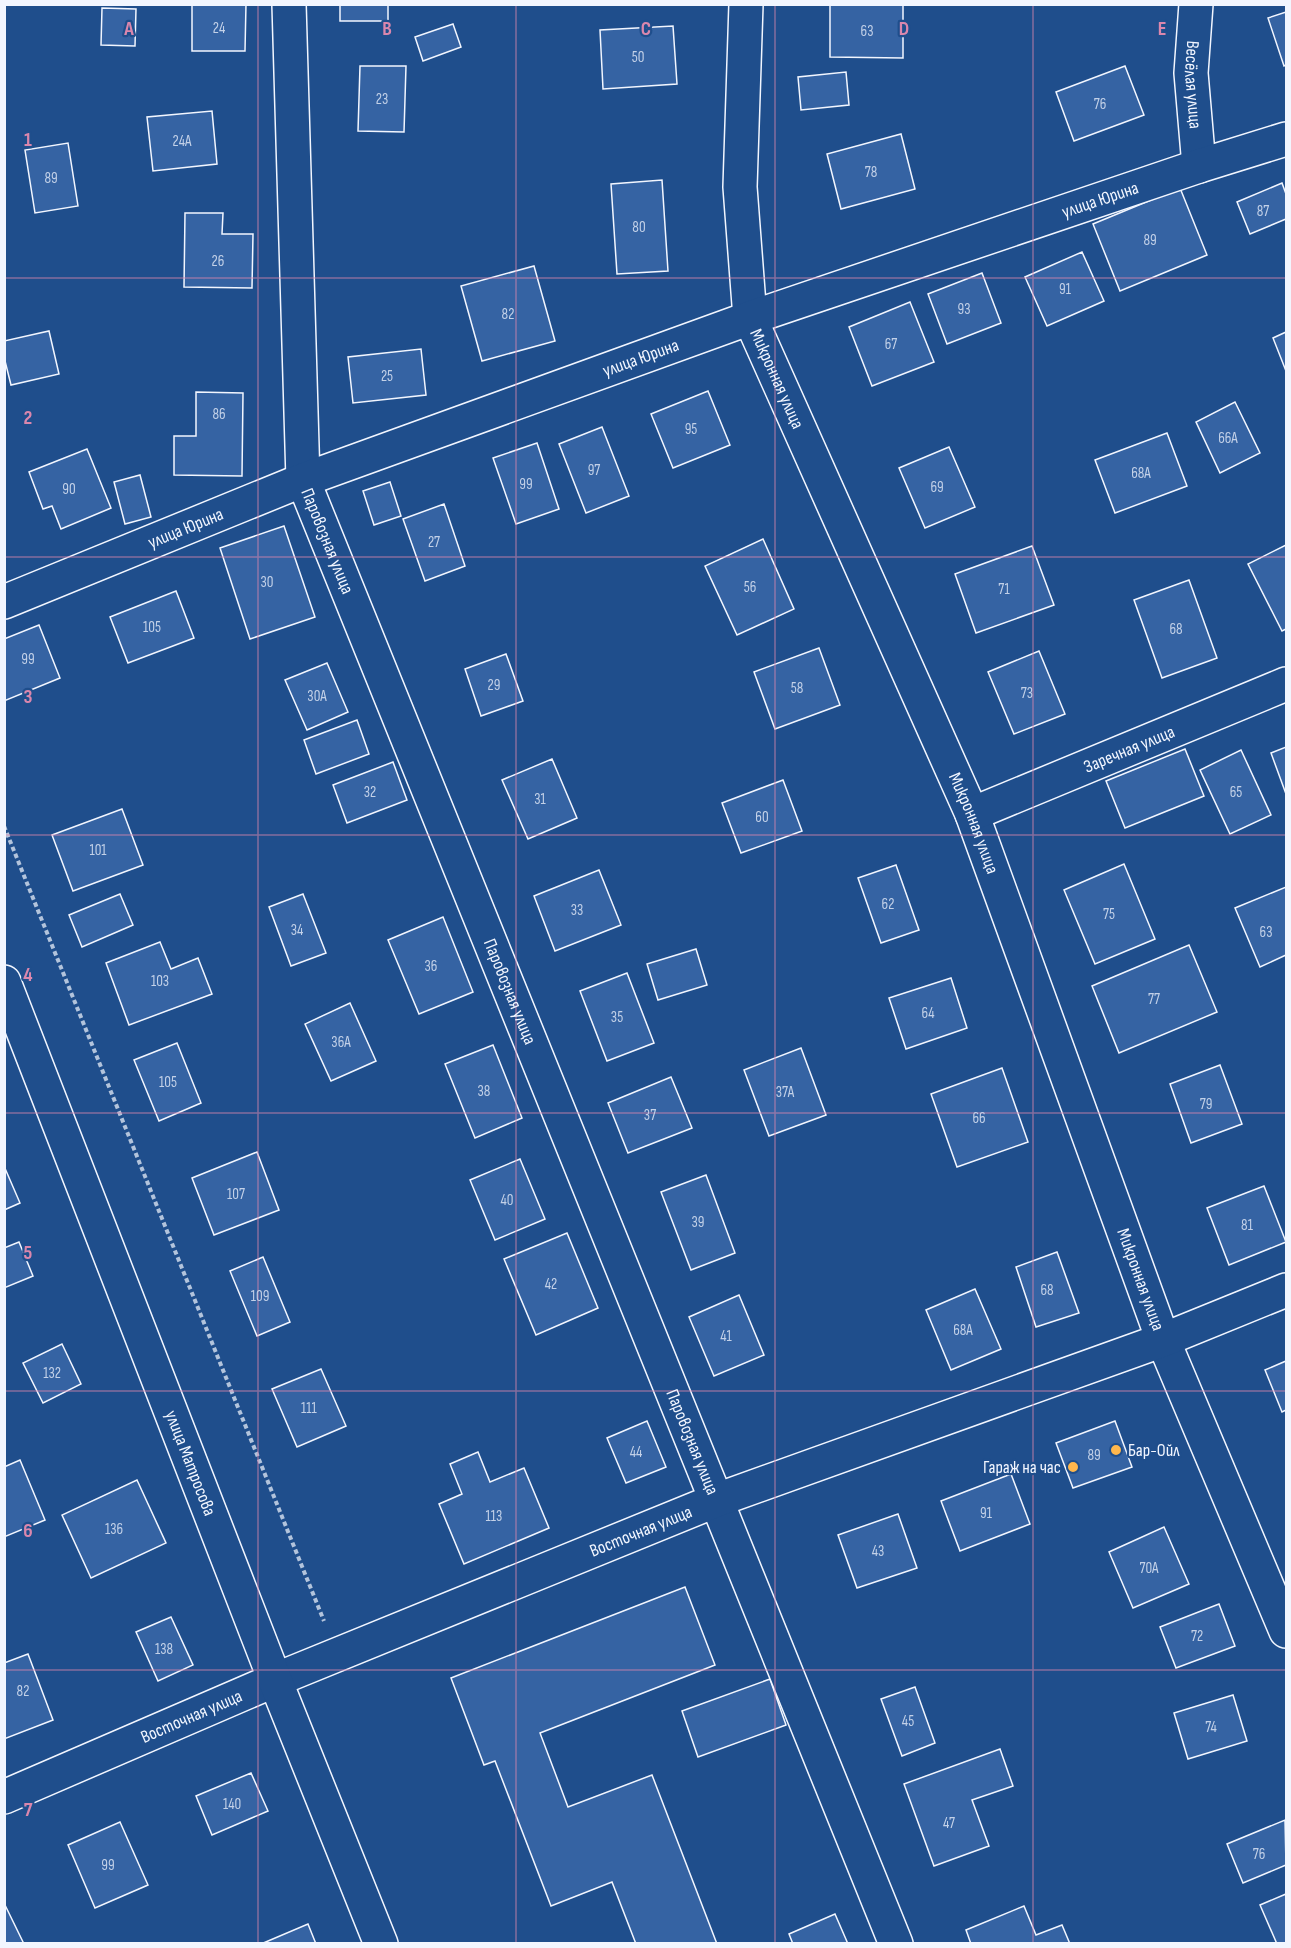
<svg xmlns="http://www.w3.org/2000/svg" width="1291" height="1948" viewBox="0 0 1291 1948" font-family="'Sofia Sans Condensed',sans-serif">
<rect width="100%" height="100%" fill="#1f4e8c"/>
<g fill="#3563a3" stroke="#f2f6ff" stroke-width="1.5">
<polygon points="192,4 246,4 245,51 192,51"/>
<rect x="340" y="4" width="48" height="17"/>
<polygon points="830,4 903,4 903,58 830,57"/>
<polygon points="102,8 136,9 135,46 101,45"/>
<polygon points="1286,12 1286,65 1284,66 1268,18"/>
<polygon points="453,24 461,47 423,61 415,37"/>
<polygon points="673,26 677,84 603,89 600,30"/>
<polygon points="360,66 406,66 404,132 358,131"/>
<polygon points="1125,66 1144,115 1074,141 1056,92"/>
<polygon points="846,72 849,105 801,110 798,77"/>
<polygon points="212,111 217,164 153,171 147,117"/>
<polygon points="901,134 915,189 841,209 827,154"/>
<polygon points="68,143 78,206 35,213 25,150"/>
<polygon points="662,180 668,271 617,274 611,184"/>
<polygon points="1282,183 1286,194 1286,219 1250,234 1237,202"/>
<polygon points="1180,188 1207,255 1120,291 1093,224"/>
<polygon points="185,213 223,213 222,234 253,234 252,288 184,287"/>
<polygon points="1082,252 1104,301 1047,326 1025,277"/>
<polygon points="534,266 555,341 482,361 461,286"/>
<polygon points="982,273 1001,323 947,344 928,294"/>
<polygon points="910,302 934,362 872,386 849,327"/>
<polygon points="49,331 59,374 11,385 4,357 4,341"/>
<polygon points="1286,332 1286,371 1273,338"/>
<polygon points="421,349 426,395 353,403 348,357"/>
<polygon points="708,391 730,445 673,468 651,414"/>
<polygon points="196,392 243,393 242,476 174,475 174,436 196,436"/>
<polygon points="1235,402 1260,453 1220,473 1196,422"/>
<polygon points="602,427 629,496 586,513 559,444"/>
<polygon points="1167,433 1187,486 1115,513 1095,460"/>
<polygon points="537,443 559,509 516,524 493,458"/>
<polygon points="949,447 975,507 925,528 899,468"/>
<polygon points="87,449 111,508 61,529 52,506 43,509 29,472"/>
<polygon points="140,475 151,517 125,524 114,482"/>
<polygon points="390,482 401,516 374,525 363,491"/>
<polygon points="444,504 465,566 425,581 403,519"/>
<polygon points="284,526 315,617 250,639 220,548"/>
<polygon points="763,539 794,609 737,635 705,566"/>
<polygon points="1286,545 1286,629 1282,631 1248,564"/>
<polygon points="1032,546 1054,605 976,633 955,574"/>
<polygon points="1189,580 1217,658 1162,678 1134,600"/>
<polygon points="176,591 194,638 128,663 110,617"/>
<polygon points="39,625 60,678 4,701 4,639"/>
<polygon points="819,648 840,705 775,729 754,672"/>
<polygon points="1039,651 1065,714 1014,734 988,672"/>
<polygon points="506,654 523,701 481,716 465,669"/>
<polygon points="327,663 348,712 307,730 285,680"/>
<polygon points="357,720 369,754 316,774 304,740"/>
<polygon points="1286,747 1286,794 1271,753"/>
<polygon points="1185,749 1204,796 1125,828 1106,781"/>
<polygon points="1241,750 1271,815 1230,834 1200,770"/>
<polygon points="552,759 577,818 528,839 502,780"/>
<polygon points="393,762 407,800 347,823 333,785"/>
<polygon points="783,780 802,831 741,853 722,803"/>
<polygon points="122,809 143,865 73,891 52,835"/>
<polygon points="1124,864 1155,939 1095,964 1064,890"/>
<polygon points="896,865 919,930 881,943 858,878"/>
<polygon points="599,870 621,925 555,951 534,896"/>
<polygon points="1286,887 1286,955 1260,967 1235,908"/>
<polygon points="120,894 133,925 82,947 69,915"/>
<polygon points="303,894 326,953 291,966 269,907"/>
<polygon points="443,917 473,992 419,1014 388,940"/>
<polygon points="160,942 171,969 198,958 212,994 129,1025 106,963"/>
<polygon points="1189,945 1217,1012 1119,1053 1092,986"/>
<polygon points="696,949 707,985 658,1000 647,964"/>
<polygon points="627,973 654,1043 607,1061 580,991"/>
<polygon points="951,978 967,1028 906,1049 889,998"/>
<polygon points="350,1003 376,1061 331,1081 305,1024"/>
<polygon points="177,1043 201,1103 159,1121 134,1060"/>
<polygon points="493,1045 522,1118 475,1138 445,1064"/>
<polygon points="801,1048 826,1115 769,1136 744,1070"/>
<polygon points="1220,1065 1242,1124 1191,1143 1170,1084"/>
<polygon points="1002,1068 1028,1142 957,1167 931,1094"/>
<polygon points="671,1077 692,1128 628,1153 608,1103"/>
<polygon points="257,1152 279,1210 214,1235 192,1178"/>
<polygon points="520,1159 545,1219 495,1240 470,1180"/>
<polygon points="4,1166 20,1203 4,1210"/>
<polygon points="706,1175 735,1253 691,1270 661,1192"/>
<polygon points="1264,1186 1286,1242 1229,1265 1207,1208"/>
<polygon points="567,1233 598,1308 536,1335 504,1259"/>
<polygon points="19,1242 33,1276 4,1288 4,1248"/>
<polygon points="1057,1252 1079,1313 1036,1327 1016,1267"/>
<polygon points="263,1257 290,1322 257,1336 230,1271"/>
<polygon points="975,1289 1001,1349 951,1370 926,1310"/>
<polygon points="739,1295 764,1355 714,1376 689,1317"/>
<polygon points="62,1344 81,1384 43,1403 23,1363"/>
<polygon points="1286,1361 1286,1410 1282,1412 1265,1370"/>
<polygon points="321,1369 346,1426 297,1447 272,1389"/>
<polygon points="647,1421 666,1467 626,1483 607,1438"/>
<polygon points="1115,1421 1132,1467 1073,1488 1056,1443"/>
<polygon points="478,1452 490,1482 524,1468 549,1528 464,1564 439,1504 462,1494 450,1464"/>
<polygon points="20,1460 45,1520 4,1537 4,1467"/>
<polygon points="1011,1474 1030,1524 960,1551 941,1501"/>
<polygon points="137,1480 166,1543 91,1578 62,1515"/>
<polygon points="898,1514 917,1568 857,1588 838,1535"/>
<polygon points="1164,1527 1189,1584 1133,1608 1109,1552"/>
<polygon points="685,1587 715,1665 540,1733 568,1807 652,1775 717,1944 636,1944 612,1882 551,1906 495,1761 484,1765 451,1678"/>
<polygon points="1219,1604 1235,1646 1176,1668 1160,1627"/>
<polygon points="171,1617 193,1665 158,1681 136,1632"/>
<polygon points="28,1654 53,1720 4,1739 4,1663"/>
<polygon points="770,1679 786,1725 698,1757 682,1711"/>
<polygon points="915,1687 935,1743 902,1756 881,1699"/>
<polygon points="1233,1695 1247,1741 1188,1759 1174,1713"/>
<polygon points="1000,1749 1013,1786 972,1800 989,1846 934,1866 904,1784"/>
<polygon points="251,1773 268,1811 212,1835 196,1796"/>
<polygon points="1285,1820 1286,1865 1243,1883 1227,1844"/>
<polygon points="120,1822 148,1885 95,1908 68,1845"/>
<polygon points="1286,1894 1286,1944 1277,1944 1260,1905"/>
<polygon points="4,1903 24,1944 4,1944"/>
<polygon points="1024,1906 1036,1935 1062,1925 1070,1944 971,1944 966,1930"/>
<polygon points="835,1914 848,1944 793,1944 789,1934"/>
<polygon points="308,1924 316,1944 261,1944"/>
</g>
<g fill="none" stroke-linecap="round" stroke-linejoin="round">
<defs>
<g id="minor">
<path id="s1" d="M 289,4 L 303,480 L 896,1944"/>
<path id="s2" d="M 746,4 L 740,187 L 750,318 L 972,814 L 1163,1340 L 1286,1631"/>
<path id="s3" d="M 1196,4 L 1191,73 L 1199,166"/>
<path id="s4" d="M 4,602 L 303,480 L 750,318 L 1199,166 L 1286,139"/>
<path id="s5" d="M 972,814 L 1286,684"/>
<path id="s6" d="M 4,1797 L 275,1680 L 717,1500 L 1163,1340 L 1286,1290"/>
</g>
<g id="tertiary">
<path id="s7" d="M 4,982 L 275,1680 L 381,1944"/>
</g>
</defs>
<use href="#minor" stroke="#f2f6ff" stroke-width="36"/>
<use href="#tertiary" stroke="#f2f6ff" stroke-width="36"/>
<polyline stroke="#b3c4dc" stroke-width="4" stroke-dasharray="4.5 3" stroke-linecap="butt" points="4,826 324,1621"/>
<use href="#minor" stroke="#1f4e8c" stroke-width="33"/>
<use href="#tertiary" stroke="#1f4e8c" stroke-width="33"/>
</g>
<path fill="none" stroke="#da87ad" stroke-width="1.5" stroke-opacity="0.55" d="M 258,4 L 258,1944M 516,4 L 516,1944M 775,4 L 775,1944M 1033,4 L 1033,1944M 4,278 L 1286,278M 4,557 L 1286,557M 4,835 L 1286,835M 4,1113 L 1286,1113M 4,1391 L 1286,1391M 4,1670 L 1286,1670"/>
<g fill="#ffb74d" stroke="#1f4e8c" stroke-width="2">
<circle cx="1116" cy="1450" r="6"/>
<circle cx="1073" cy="1467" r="6"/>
</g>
<g text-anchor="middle" stroke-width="4.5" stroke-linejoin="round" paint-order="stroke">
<g font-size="15" fill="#c3d1e8">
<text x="219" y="33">24</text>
<text x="867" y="36">63</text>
<text x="638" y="62">50</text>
<text x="382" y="104">23</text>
<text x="1100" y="109">76</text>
<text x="182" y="146">24А</text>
<text x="871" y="177">78</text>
<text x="51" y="183">89</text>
<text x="1263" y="216">87</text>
<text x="639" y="232">80</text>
<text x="1150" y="245">89</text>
<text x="218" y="266">26</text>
<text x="1065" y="294">91</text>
<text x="964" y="314">93</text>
<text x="508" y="319">82</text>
<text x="891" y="349">67</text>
<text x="387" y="381">25</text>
<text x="219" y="419">86</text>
<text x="691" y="434">95</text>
<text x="1228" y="443">66А</text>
<text x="594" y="475">97</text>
<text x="1141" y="478">68А</text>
<text x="526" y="489">99</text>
<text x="937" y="492">69</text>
<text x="69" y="494">90</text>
<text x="434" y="547">27</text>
<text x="267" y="587">30</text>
<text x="750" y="592">56</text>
<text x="1004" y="594">71</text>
<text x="152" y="632">105</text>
<text x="1176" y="634">68</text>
<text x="28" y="664">99</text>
<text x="494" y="690">29</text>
<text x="797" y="693">58</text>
<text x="1027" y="698">73</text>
<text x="317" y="701">30А</text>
<text x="370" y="797">32</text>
<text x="1236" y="797">65</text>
<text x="540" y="804">31</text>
<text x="762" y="822">60</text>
<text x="98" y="855">101</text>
<text x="888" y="909">62</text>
<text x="577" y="915">33</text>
<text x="1109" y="919">75</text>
<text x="297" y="935">34</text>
<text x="1266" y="937">63</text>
<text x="431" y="971">36</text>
<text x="160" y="986">103</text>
<text x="1154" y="1004">77</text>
<text x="928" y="1018">64</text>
<text x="617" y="1022">35</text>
<text x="341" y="1047">36А</text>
<text x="168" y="1087">105</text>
<text x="484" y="1096">38</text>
<text x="785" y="1097">37А</text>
<text x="1206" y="1109">79</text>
<text x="650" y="1120">37</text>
<text x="979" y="1123">66</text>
<text x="236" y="1199">107</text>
<text x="507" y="1205">40</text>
<text x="698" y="1227">39</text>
<text x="1247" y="1230">81</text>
<text x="551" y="1289">42</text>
<text x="1047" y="1295">68</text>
<text x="260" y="1301">109</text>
<text x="963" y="1335">68А</text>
<text x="726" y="1341">41</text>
<text x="52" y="1378">132</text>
<text x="309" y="1413">111</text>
<text x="636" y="1457">44</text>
<text x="1094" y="1460">89</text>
<text x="986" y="1518">91</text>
<text x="494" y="1521">113</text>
<text x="114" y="1534">136</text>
<text x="878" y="1556">43</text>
<text x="1149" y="1573">70А</text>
<text x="1197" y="1641">72</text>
<text x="164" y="1654">138</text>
<text x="23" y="1696">82</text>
<text x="908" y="1726">45</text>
<text x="1211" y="1732">74</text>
<text x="232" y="1809">140</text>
<text x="949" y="1828">47</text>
<text x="1259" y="1859">76</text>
<text x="108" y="1870">99</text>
</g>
<g font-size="18" fill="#f2f6ff" stroke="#1f4e8c">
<text dy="6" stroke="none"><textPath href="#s3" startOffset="81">Весёлая улица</textPath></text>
<text dy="6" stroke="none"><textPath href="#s4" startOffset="1168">улица Юрина</textPath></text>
<text dy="6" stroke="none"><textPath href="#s4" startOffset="682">улица Юрина</textPath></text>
<text dy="6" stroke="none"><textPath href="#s2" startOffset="381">Микронная улица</textPath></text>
<text dy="6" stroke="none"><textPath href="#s4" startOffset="196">улица Юрина</textPath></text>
<text dy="6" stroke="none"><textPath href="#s1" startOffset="542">Паровозная улица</textPath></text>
<text dy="6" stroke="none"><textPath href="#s5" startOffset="170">Заречная улица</textPath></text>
<text dy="6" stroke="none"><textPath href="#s2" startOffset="867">Микронная улица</textPath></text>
<text dy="6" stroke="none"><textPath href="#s1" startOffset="1028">Паровозная улица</textPath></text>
<text dy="6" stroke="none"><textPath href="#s2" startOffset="1353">Микронная улица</textPath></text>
<text dy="6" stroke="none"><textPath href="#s1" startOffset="1514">Паровозная улица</textPath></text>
<text dy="6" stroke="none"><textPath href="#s7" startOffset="516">улица Матросова</textPath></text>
<text dy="6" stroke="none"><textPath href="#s6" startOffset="690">Восточная улица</textPath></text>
<text dy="6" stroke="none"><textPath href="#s6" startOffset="204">Восточная улица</textPath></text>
</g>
<g font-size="18" fill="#f2f6ff" stroke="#1f4e8c" text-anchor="start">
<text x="1128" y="1456">Бар-Ойл</text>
<text x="1061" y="1473" text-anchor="end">Гараж на час</text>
</g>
</g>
<g font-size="20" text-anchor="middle" font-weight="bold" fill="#da87ad" stroke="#1f4e8c" stroke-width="4.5" stroke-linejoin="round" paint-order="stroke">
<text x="129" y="35">A</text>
<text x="387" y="35">B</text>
<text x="646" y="35">C</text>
<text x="904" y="35">D</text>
<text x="1162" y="35">E</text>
<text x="28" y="146">1</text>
<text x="28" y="424">2</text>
<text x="28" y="703">3</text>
<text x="28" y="981">4</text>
<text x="28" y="1259">5</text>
<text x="28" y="1537">6</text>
<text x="28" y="1816">7</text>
</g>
<rect width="1291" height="1948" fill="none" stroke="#f2f6ff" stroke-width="12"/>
</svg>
